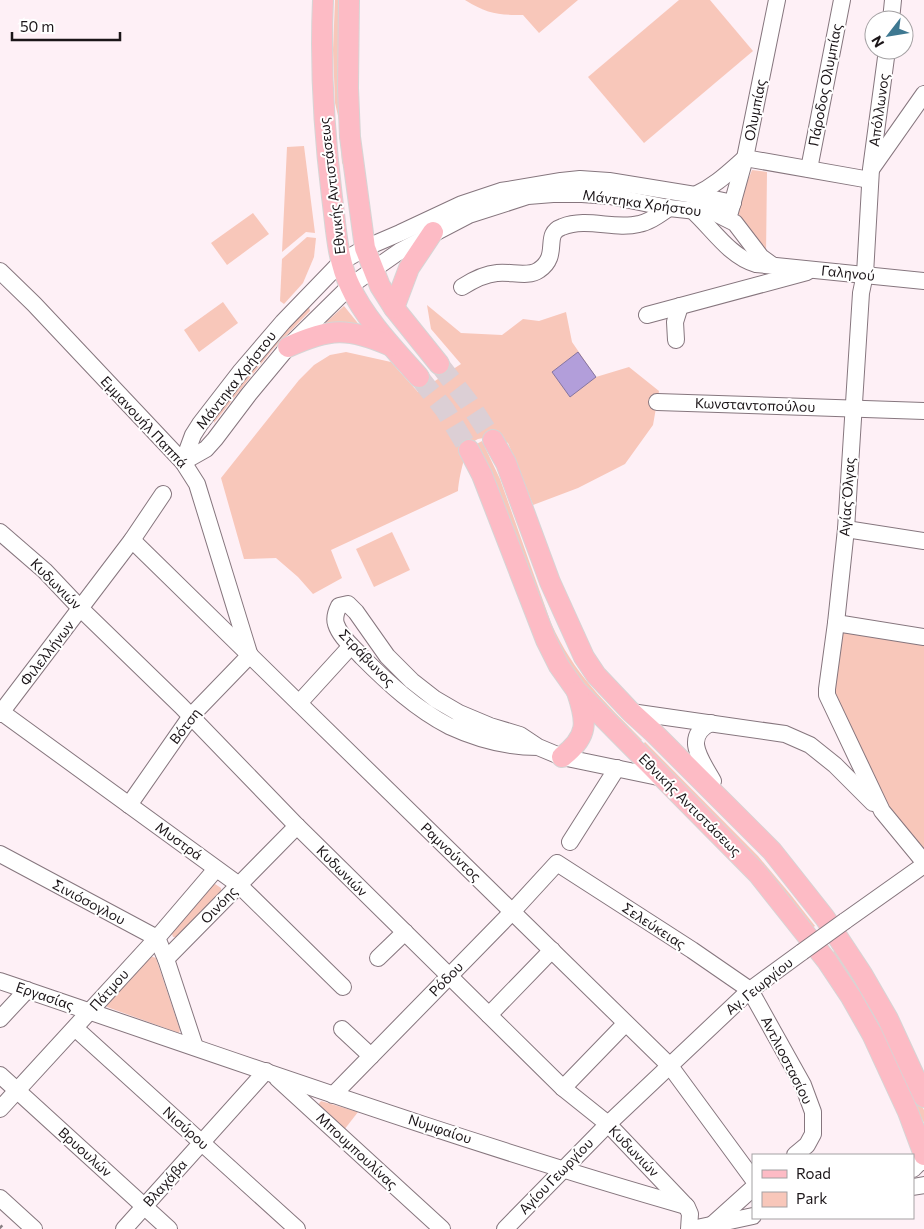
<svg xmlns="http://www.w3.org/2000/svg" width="924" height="1229" viewBox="0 0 924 1229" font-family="Commissioner,sans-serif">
<rect width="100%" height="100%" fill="#fef0f6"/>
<g fill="#f8c7ba">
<polygon points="335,0 343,0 345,167 342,163 339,120 335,103 333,50"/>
<path d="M 465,0 L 578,0 L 539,33 L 523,15 C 497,15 488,14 465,0 Z"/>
<polygon points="679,0 710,0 753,51 644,143 588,77"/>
<polygon points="304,146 315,233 306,232 282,252 287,147"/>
<path d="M 752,170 L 767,172 L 766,255 L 739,216 C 736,201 747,184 752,170 Z"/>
<polygon points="253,213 269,234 227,265 211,243"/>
<polygon points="307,237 316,238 314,257 303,283 284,304 280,301 282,259"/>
<polygon points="223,302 238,323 199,352 184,330"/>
<path d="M 427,305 L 461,333 L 502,335 L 523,319 L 539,321 L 566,312 L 572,342 L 596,377 L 629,367 L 659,391 L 653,425 L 625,464 L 578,488 L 533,505 L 508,443 L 498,438 C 491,440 484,437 478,439 C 465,444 459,478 458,491 L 331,550 L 342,578 L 313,594 L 298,577 L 276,558 L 244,559 L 221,478 L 299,380 L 314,365 L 330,355 L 346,352 L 391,362 L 418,392 L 461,364 L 431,329 Z"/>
<polygon points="344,306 361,327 322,326"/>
<path d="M 309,307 L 310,311 L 273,349 L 214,423 L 214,419 C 243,380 273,341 309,307 Z"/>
<path d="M 482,441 L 500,479 L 551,623 C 574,674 604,701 642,740 L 636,745 L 566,668 L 473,446 Z"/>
<polygon points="392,532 410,570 374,587 356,549"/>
<polygon points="838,627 924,643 924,851 891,816 832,698"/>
<polygon points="645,742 758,856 790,894 815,926 809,930 640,748"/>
<polygon points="215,884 221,888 221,891 177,937 173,937 171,931 212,885"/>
<polygon points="838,949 866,993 924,1110 924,1123 831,953"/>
<polygon points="150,956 156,958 180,1030 179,1033 107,1007 105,1004"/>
<polygon points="321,1101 358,1112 344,1130 318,1105"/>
</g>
<polygon fill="#b29eda" stroke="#8575a0" points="578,352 596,377 570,397 552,372"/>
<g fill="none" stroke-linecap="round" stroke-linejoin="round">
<g stroke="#dccfd5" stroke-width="20" stroke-dasharray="20 10" stroke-linecap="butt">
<polyline points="439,364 469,403 493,440"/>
<polyline points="419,377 445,410 469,450"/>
</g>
<defs>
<g id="minor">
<polyline points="891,20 893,0"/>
<polyline points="887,50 871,169 865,274 861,293 846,529 836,623 827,689 827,695 882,811 924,862"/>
<polyline points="745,158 870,180"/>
<polyline points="872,168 924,94"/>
<polyline points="809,169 842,0"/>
<path d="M 695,195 C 715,186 729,172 745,158"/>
<path d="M 692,210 C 712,228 730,257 756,264 L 924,281"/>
<polyline points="730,212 745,158 777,0"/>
<polyline points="0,271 34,304 183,462 197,484 249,653"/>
<path d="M 462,287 C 473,280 484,274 497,273 C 510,271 528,278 539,270 C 561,255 542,234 562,227 C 587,217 614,230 639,224 C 650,222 660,214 669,208"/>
<polyline points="647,315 807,272"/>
<polyline points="676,340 675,322 680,306"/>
<polyline points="657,402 924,411"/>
<polyline points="183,462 206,449 215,439 249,394 288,347 350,286 400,251 469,215 528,196 553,194 582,194 610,196 669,208 715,213 735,223 761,257 772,265"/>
<polyline points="183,462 193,435 200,424 241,371 283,322 341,262 365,248 400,233 462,204 501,191 561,181 580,179 609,181 695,195 733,203"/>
<polyline points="846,529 924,541"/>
<polyline points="0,532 45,571 81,609 181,706 297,826 563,1088 608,1124 687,1207 690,1214 689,1229"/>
<polyline points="132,540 670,1066 753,1179"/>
<polyline points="836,623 924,637"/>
<polyline points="299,703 351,646"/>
<polyline points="0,711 239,885 343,987"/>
<polyline points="631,712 785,734 810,745 835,765 873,803"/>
<polyline points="0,714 132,540 163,494"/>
<path d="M 711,723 C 682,737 702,761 713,781"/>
<path d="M 538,747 C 507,747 477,739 449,726 C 416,709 388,683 362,657 C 353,647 340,637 336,624 C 334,618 336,612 339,606 L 348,604 L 356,612 L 387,656 L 412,681 L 435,699 L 459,713 L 490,726 L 520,735 L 538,747 L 562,757 L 663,778"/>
<polyline points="129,805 191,716 250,655"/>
<polyline points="570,842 617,768"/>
<polyline points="0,854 157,938 166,959 195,1047"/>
<polyline points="845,921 924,865"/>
<polyline points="378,958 405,932"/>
<polyline points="166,959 297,826"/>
<path d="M 0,981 C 228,1058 455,1140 686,1206"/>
<polyline points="489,1015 552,950"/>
<polyline points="0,1019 27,990"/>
<polyline points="75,1028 297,1229"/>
<polyline points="342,1029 371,1056"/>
<polyline points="0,1075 169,1229"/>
<polyline points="277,1078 442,1229"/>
<polyline points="563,1088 625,1024"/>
<polyline points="333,1095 512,912 557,863 692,950 750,990 803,1085 813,1112 813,1134 807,1145 795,1155"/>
<polyline points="0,1109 157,938 216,869"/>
<polyline points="913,1169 924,1158"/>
<polyline points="913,1187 924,1185"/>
<polyline points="0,1198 34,1229"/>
<polyline points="713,1224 753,1188"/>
<polyline points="124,1229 266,1071"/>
<polyline points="505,1229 608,1124 750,990 802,952"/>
<polyline points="692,1229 753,1216"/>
</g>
<g id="major">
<path d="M 323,0 C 320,66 324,132 332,197 C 336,227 337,259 350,286 C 364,318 396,351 419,377"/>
<polyline points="349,0 348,88 350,137 365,248 380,286 394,308 439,364"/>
<polyline points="394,308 409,268 433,232"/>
<path d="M 288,347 C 330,328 348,327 391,346"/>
<polyline points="493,440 506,463 550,582 584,657 596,675 631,712 654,733 772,851 825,918 862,974 888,1019 924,1097"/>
<polyline points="469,450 482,475 546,640 559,666 576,690 758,874 827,961 851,997 872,1034 908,1112 924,1155"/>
<path d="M 562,757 C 589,736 587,722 577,692"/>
</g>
</defs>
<use href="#minor" stroke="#86767e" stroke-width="18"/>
<use href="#major" stroke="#d6d5d5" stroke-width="22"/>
<use href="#minor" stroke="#fff" stroke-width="16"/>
<use href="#major" stroke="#fdbbc5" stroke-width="20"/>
<polyline stroke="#887f83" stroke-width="4" stroke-dasharray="2.5 5" stroke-linecap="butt" points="0,1226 3,1229"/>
<defs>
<polyline id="minor-bridge" points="802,952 845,921"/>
</defs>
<use href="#minor-bridge" stroke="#86767e" stroke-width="18" stroke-linecap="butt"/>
<use href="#minor-bridge" stroke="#fff" stroke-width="16"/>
</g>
<g text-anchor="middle" stroke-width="4" stroke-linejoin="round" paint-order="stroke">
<g font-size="14" fill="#1b1518" stroke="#fff">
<text transform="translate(825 85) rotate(-79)" y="5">Πάροδος Ολυμπίας</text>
<text transform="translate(755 110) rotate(-79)" y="5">Ολυμπίας</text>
<text transform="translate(879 110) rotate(-82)" y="5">Απόλλωνος</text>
<text transform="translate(332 186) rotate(-97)" y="5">Εθνικής Αντιστάσεως</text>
<text transform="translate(642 203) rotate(8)" y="5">Μάντηκα Χρήστου</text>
<text transform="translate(848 273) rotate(6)" y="5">Γαληνού</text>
<text transform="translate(236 380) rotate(-52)" y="5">Μάντηκα Χρήστου</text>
<text transform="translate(755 405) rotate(2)" y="5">Κωνσταντοπούλου</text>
<text transform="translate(144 422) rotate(47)" y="5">Εμμανουήλ Παππά</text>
<text transform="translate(847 497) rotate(-86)" y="5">Αγίας Όλγας</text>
<text transform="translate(56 584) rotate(45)" y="5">Κυδωνιών</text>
<text transform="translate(47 653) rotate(-52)" y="5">Φιλελλήνων</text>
<text transform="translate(367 658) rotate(46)" y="5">Στράβωνος</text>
<text transform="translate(185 726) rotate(-52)" y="5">Βότση</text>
<text transform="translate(690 805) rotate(45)" y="5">Εθνικής Αντιστάσεως</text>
<text transform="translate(179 841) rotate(36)" y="5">Μυστρά</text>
<text transform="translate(451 852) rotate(44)" y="5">Ραμνούντος</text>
<text transform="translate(342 871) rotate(45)" y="5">Κυδωνιών</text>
<text transform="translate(89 902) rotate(28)" y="5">Σινιόσογλου</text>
<text transform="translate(219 905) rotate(-46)" y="5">Οινόης</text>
<text transform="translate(654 926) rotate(33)" y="5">Σελεύκειας</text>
<text transform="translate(446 979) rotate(-46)" y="5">Ρόδου</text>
<text transform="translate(759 986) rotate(-39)" y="5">Αγ. Γεωργίου</text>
<text transform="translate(109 990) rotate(-48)" y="5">Πάτμου</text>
<text transform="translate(45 996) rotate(19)" y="5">Εργασίας</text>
<text transform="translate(787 1060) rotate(63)" y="5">Αντλιοστασίου</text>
<text transform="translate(186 1128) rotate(42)" y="5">Νισύρου</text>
<text transform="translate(440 1129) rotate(18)" y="5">Νυμφαίου</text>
<text transform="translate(357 1151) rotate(43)" y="5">Μπουμπουλίνας</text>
<text transform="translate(634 1151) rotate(46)" y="5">Κυδωνιών</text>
<text transform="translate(85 1152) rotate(42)" y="5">Βρυουλών</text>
<text transform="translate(556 1176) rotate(-46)" y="5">Αγίου Γεωργίου</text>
<text transform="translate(165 1183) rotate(-48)" y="5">Βλαχάβα</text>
</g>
</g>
<rect x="752" y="1154" width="162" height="65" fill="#ffffff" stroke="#a4a1a3"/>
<rect x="762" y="1170" width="25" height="8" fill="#fdbbc5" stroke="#a4a1a3"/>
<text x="796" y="1179" font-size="15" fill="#1b1518">Road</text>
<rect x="762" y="1192" width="25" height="15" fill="#f8c7ba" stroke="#a4a1a3"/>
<text x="796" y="1204" font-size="15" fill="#1b1518">Park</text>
<g transform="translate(889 35) rotate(239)"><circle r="24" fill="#ffffff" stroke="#a4a1a3"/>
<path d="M0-4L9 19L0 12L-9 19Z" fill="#3e7891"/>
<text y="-8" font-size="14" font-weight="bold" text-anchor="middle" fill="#1b1518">N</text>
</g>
<path d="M12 32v8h108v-8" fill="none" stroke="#1b1518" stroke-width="2.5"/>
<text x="20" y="32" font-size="15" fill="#1b1518" stroke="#ffffff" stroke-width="4" paint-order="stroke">50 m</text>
</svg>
